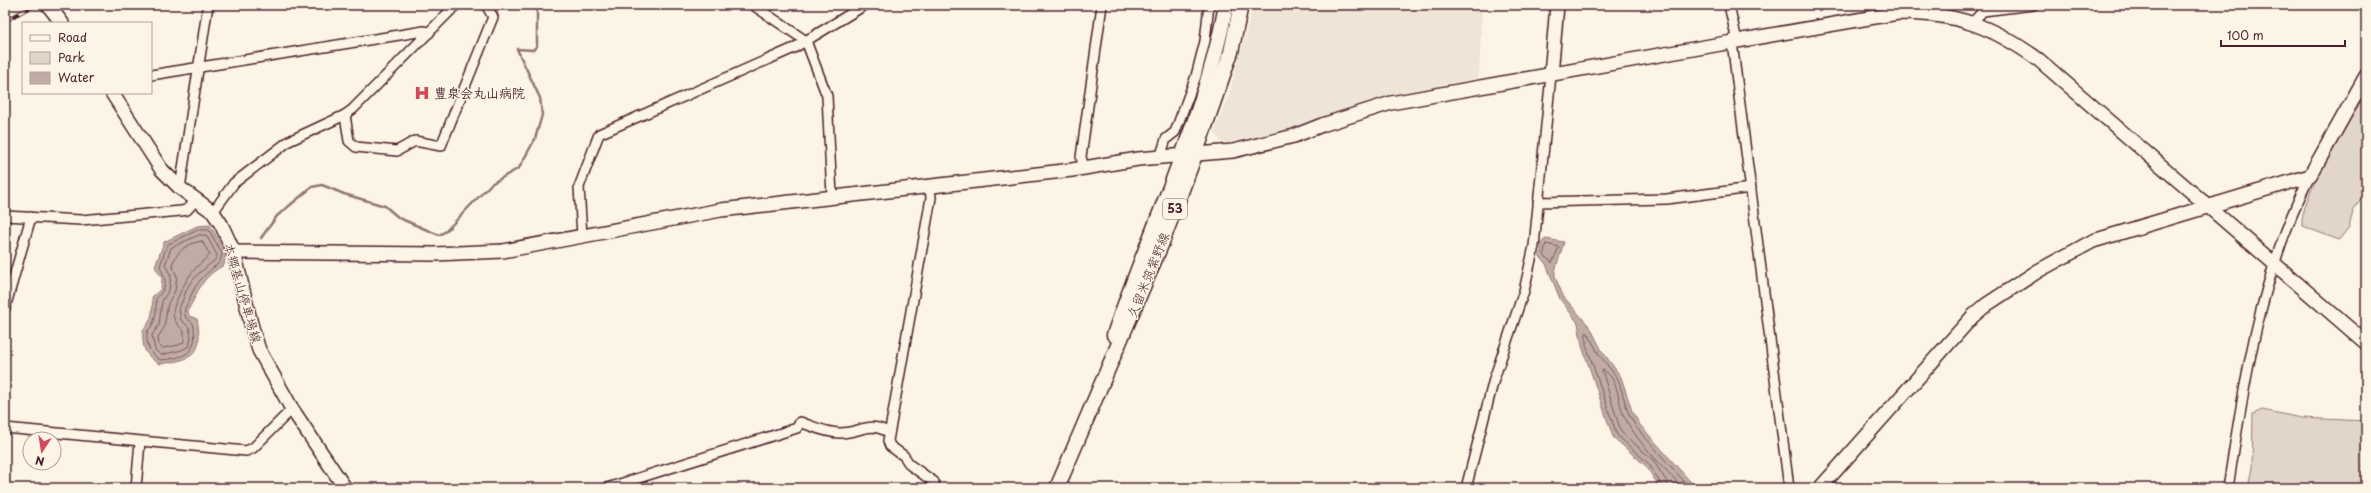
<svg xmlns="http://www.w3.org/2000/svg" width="2371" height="493" viewBox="0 0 2371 493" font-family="'Playpen Sans','Klee One',sans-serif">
<rect width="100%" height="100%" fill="#fcf5e5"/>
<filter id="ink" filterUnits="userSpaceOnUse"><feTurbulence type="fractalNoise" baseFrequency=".025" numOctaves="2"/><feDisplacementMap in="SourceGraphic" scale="8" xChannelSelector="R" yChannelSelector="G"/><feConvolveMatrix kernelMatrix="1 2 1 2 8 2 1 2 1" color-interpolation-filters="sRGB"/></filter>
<g filter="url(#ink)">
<polygon fill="#eee5d7" points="1253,5 1482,5 1479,78 1384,96 1293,128 1223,144 1214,132 1228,97"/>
<g fill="#e2d5ca" stroke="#967a7a">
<path d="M 2366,96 L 2366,190 L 2353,212 L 2349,227 L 2339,240 L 2302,226 C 2298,202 2349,117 2366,96 Z"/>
<polygon points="2262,410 2302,418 2366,421 2366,488 2248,488 2252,467 2253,414"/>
</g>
<g fill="#c0aca5" stroke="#917474">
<path d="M 210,225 L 226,253 L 224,265 C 206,275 201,284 193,301 C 190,307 187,309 189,316 L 197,319 C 204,355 193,360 159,364 C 144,354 142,348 143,330 C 153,320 153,311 152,297 L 161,289 L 162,278 L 155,267 L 164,242 L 197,226 Z"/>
<polygon points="1546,239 1564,242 1555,271 1555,277 1563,296 1590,327 1602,351 1621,377 1632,411 1640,425 1696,488 1660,488 1646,466 1613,437 1582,346 1578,323 1560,299 1546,264 1538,254 1541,252 1541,242"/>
</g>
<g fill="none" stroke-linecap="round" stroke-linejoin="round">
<g stroke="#79575c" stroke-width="1">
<path d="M 198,230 L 209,230 L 222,253 L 220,262 C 207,273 196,281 190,298 C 187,306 182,309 186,318 L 193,323 C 199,352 187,358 160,360 C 149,352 146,345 147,332 C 157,321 156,313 156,299 C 169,284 166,282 160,266 L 167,245 Z"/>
<polygon points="199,235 206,235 217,255 215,260 198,274 188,286 179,309 181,320 189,327 191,337 189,346 182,350 161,355 155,350 152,335 159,325 162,301 169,290 171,276 165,265 171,248"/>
<path d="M 202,241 L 210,255 C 194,268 187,277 179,295 C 172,310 169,318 184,331 L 184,342 L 179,345 L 163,348 L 159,346 L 158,337 L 164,328 L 168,303 L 175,291 L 177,276 L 172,265 C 177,251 187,243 202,241 Z"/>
<polygon points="1546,244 1559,247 1552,263 1544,255"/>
<polyline points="1663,488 1649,464 1617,435 1586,345 1586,333 1588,333 1598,353 1618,379 1628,412 1636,427 1690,488"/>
<path d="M 1668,488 L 1667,482 L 1653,460 L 1621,432 L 1602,370 C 1618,375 1618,403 1624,416 C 1637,443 1663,466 1683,488"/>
</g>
<polyline stroke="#917474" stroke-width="2.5" points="261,238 277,216 312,187 322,185 344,194 385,206 399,218 439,235 446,231 491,184 519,168 535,139 542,115 540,98 517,49 533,50 537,46 537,5"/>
<defs>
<g id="street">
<polyline points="753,5 806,41 827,96 832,196"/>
<polyline points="1729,5 1737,41 1732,42 1789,488"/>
<polyline points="1972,23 1983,11 2033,5"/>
<polyline points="151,75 424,31 429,33"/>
<polyline points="345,115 349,141 356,147 397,151 415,141 441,146 493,17 486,5"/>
<polyline points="1160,158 1166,139 1175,132 1196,76 1205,41 1209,5"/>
<polyline points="1084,168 1081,157 1102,5"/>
<polyline points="930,186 931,198 888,441 890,446 904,456 910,465 934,482 935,488"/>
<polyline points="180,188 208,5"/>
<polyline points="1538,202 1667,199 1751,188"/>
<polyline points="213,212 234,183 289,141 345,115 353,109 456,5"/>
<polyline points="5,216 81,220 181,211 187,210 196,200"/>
<polyline points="582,236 579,187 599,134 794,48 865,5"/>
<polyline points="5,308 31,217"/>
<polyline points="5,428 246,451 253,448 292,409"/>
<polyline points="136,488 140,442"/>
<path d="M 607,488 L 797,428 L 800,422 C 812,426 826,433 840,433 C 861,433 867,421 888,432"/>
<polyline points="1466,488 1494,379 1524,291 1534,246 1551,75"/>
<path d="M 2228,488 C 2244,382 2261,272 2310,176"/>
</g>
<g id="secondary">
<polyline points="48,5 62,23"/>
<path d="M 1737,41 L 1898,13 C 1957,13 1992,26 2039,60 L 2366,343"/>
<polyline points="1551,75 1557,5"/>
<polyline points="112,93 161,169 180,188 213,212 221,224 234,252 251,324 259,350 292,409 345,488"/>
<polyline points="234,252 435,254 503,251 721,210 1072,170 1138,159 1233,151 1294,136 1322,125 1391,103 1732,42"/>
<polyline points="1820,488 1973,316 1986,305 2038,271 2093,241 2310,176 2366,76"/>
</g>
<g id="primary">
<path d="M 1114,335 C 1151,226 1205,119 1226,5"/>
<polyline points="1057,488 1161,245 1195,155 1231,52 1241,5"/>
</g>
</defs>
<use href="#street" stroke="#4a1f2b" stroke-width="12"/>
<use href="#secondary" stroke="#4a1f2b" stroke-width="16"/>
<use href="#primary" stroke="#4a1f2b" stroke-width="17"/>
<use href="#street" stroke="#fcf5e5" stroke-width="9"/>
<use href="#secondary" stroke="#fcf5e5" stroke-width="13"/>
<use href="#primary" stroke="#fcf5e5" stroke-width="14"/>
<defs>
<polyline id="rail" points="5,21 34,5"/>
</defs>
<use href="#rail" stroke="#4a1f2b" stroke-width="4"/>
<use href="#rail" stroke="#fcf5e5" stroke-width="2.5" stroke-dasharray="8" stroke-linecap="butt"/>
</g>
</g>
<defs>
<symbol id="hospital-bare" viewBox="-9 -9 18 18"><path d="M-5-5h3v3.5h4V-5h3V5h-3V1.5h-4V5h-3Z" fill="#d1495b" stroke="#fcf5e5" stroke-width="2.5" paint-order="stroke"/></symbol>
</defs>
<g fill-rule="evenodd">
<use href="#hospital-bare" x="411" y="82" width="22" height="22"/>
</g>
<g text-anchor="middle" stroke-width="3" stroke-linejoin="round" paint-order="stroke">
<rect fill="#fcf5e5" stroke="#7f5f63" stroke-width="1" x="1163" y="199" width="24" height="20" rx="3"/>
<g font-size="12" font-weight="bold" fill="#4a1f2b">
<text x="1175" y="213">53</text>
</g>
<g font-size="13" font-weight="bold" fill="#4a1f2b" stroke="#fcf5e5" text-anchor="start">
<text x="434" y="98">豊泉会丸山病院</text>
</g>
<g font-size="13" fill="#4a1f2b" stroke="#fcf5e5">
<text transform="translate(1148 275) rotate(-68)" y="5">久留米筑紫野線</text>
<text transform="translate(243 293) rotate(74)" y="5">本郷基山停車場線</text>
</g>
</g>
<rect width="2371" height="493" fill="none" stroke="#fcf5e5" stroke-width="20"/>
<rect x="10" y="10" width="2351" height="473" fill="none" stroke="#4a1f2b" stroke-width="1.5" filter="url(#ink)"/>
<rect x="22" y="22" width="130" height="72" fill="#fcf5e5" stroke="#b59f9b"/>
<rect x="30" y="35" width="20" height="6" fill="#fcf5e5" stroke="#b59f9b"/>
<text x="58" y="42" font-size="12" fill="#4a1f2b">Road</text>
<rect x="30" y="52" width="20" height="12" fill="#e2d5ca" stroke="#b59f9b"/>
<text x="58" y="62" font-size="12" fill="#4a1f2b">Park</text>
<rect x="30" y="72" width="20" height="12" fill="#c0aca5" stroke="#b59f9b"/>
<text x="58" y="82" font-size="12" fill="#4a1f2b">Water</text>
<g transform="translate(42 451) rotate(192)"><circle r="19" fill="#fcf5e5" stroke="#b59f9b"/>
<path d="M0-3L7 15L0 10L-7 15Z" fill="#d1495b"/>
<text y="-6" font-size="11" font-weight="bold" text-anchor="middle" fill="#4a1f2b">N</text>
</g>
<path d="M2221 40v6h124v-6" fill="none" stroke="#4a1f2b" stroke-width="2"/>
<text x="2227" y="40" font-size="12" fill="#4a1f2b" stroke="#fcf5e5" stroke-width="3" paint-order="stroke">100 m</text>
</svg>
